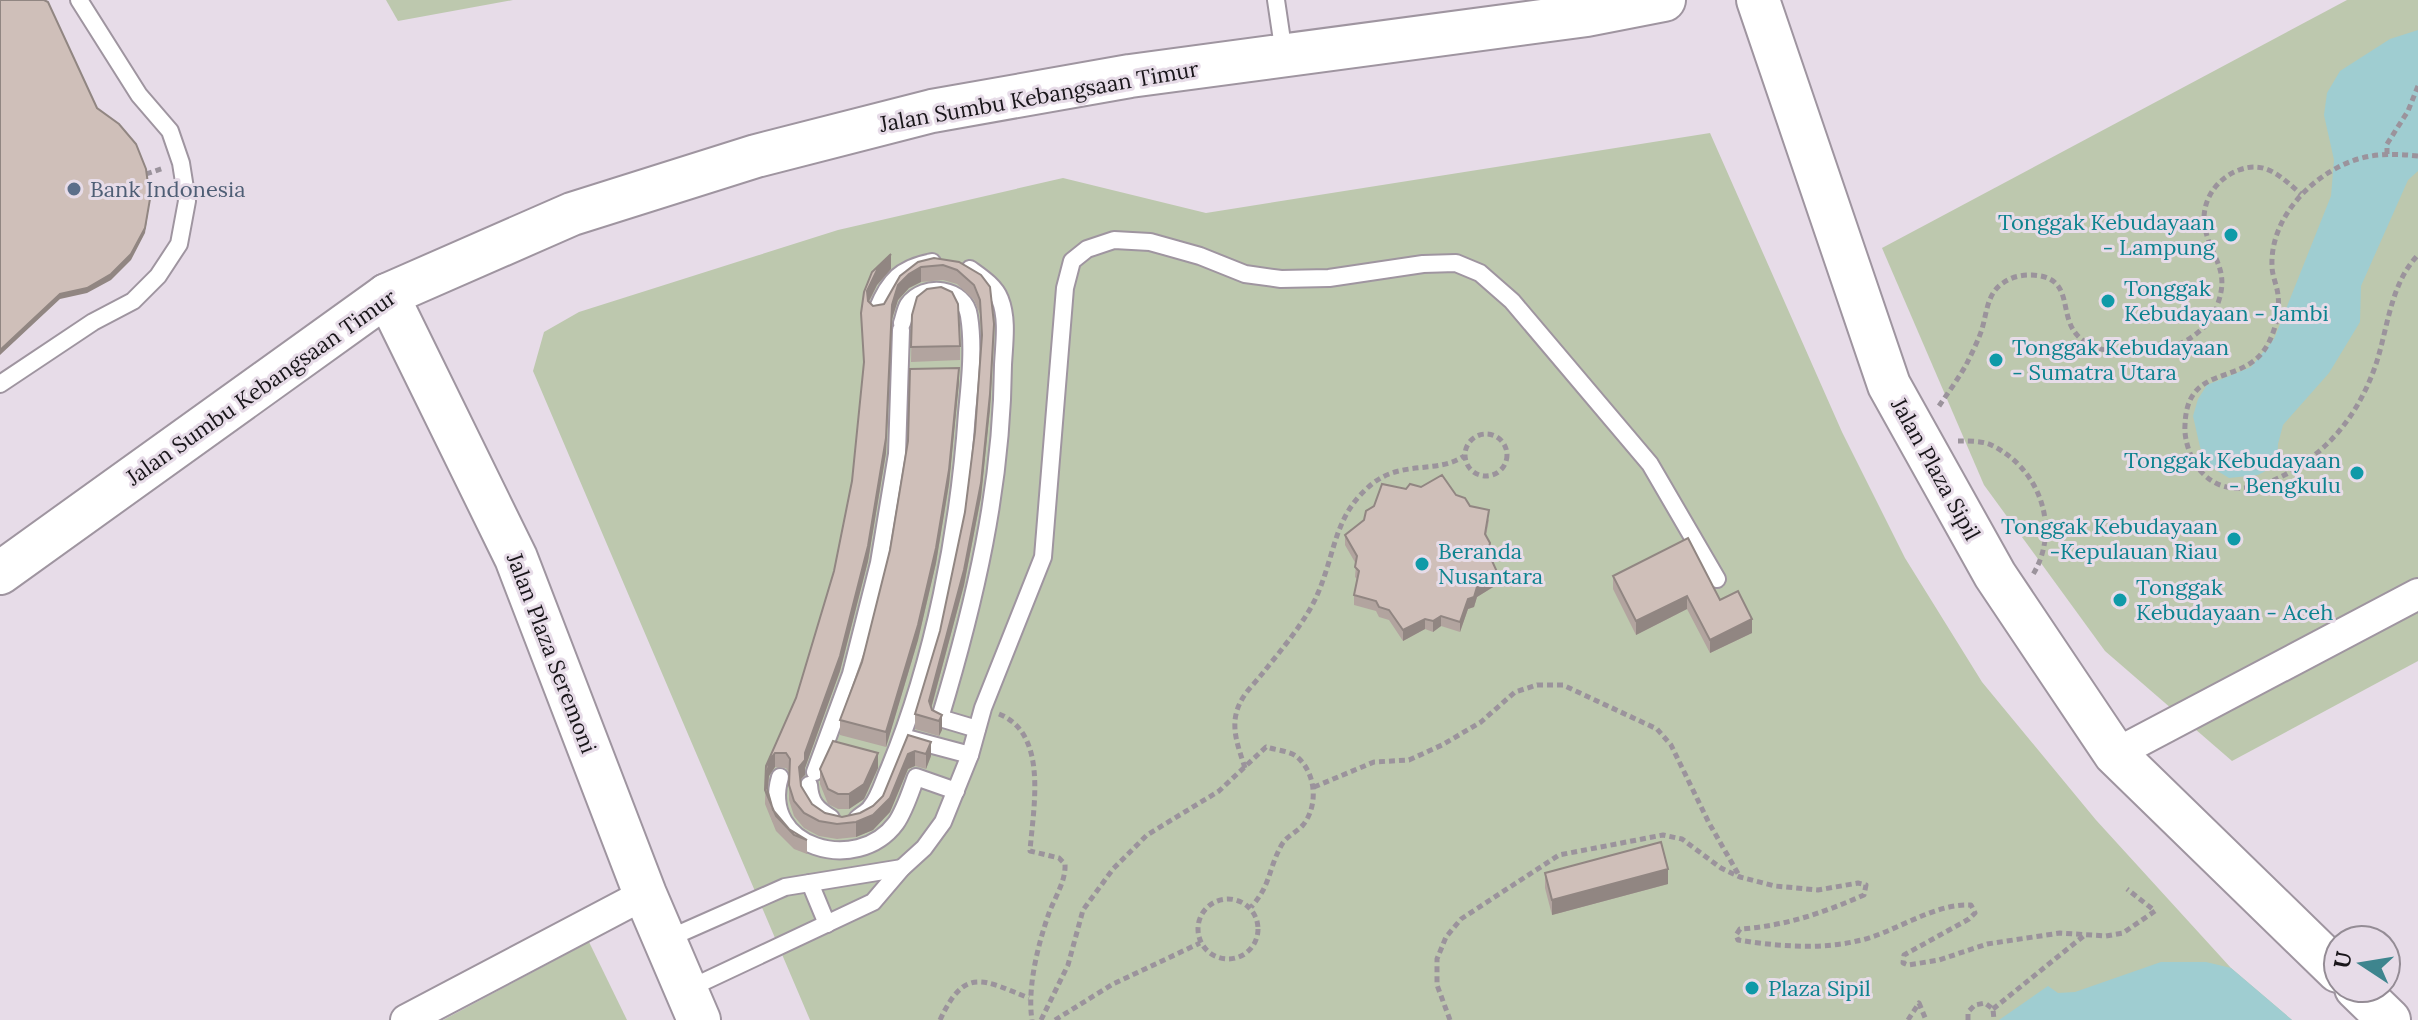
<svg xmlns="http://www.w3.org/2000/svg" width="2418" height="1020" viewBox="0 0 2418 1020" font-family="Lora,serif">
<rect width="100%" height="100%" fill="#e7dce8"/>
<g fill="#bdc8ae">
<polygon points="386,0 513,0 398,21"/>
<polygon points="2347,0 2418,0 2418,661 2232,761 2105,651 1984,485 1882,248"/>
<polygon points="1710,133 1842,432 1905,558 1982,682 2096,820 2231,968 2292,1020 810,1020 533,371 544,332 579,312 838,230 1063,178 1206,213"/>
<polygon points="589,942 627,1020 443,1020"/>
</g>
<g fill="#9fcdd1">
<polygon points="2418,30 2418,171 2408,180 2361,286 2360,322 2329,373 2283,425 2278,444 2277,465 2258,475 2229,478 2211,467 2200,447 2193,416 2198,399 2207,385 2251,367 2274,339 2331,196 2334,160 2324,115 2327,93 2340,71 2390,39"/>
<polygon points="2161,962 2206,962 2231,968 2292,1020 1999,1020 2048,986 2058,993 2075,992"/>
</g>
<g fill="none" stroke-linecap="round" stroke-linejoin="round">
<defs>
<g id="lane">
<polyline points="1276,0 1284,54"/>
<path d="M 970,269 C 981,277 995,286 1000,299 C 1008,319 1004,344 1003,365 C 1002,487 975,602 940,718 L 977,729"/>
<path d="M 877,310 C 889,280 901,268 932,262"/>
<polyline points="0,384 93,322 133,301 158,276 179,244 187,201 181,163 170,131 139,95 79,0"/>
<polyline points="910,739 970,755"/>
<polyline points="815,772 851,674 879,563 897,454 901,330"/>
<path d="M 780,777 C 759,847 857,876 896,823 C 905,810 910,793 916,777 L 956,791"/>
<path d="M 809,785 C 810,802 816,809 831,818"/>
<path d="M 857,819 C 861,815 868,812 871,807 C 879,798 884,780 889,769 C 934,661 959,530 967,413 C 970,382 974,347 969,316 C 965,288 924,282 908,305 C 905,310 904,318 902,323"/>
<polyline points="810,883 827,924"/>
<polyline points="665,940 785,887 902,868"/>
<polyline points="686,990 873,902 902,868 924,848 943,822 970,755 983,708 1043,557 1065,288 1072,261 1087,249 1114,240 1150,242 1200,256 1245,274 1281,279 1329,278 1423,264 1456,263 1480,273 1512,301 1650,464 1717,579"/>
</g>
<g id="street">
<polyline points="2115,754 2418,594"/>
<polyline points="406,1020 645,894"/>
</g>
<g id="secondary">
<polyline points="1758,0 1889,385 1995,575 2115,754 2338,971"/>
<polyline points="387,295 516,558 645,894 699,1020"/>
<polyline points="0,573 387,295 572,214 756,156 932,111 1130,76 1587,15 1664,0"/>
<polyline points="2356,988 2389,1020"/>
</g>
</defs>
<use href="#lane" stroke="#9f95a0" stroke-width="20"/>
<use href="#street" stroke="#9f95a0" stroke-width="34"/>
<use href="#secondary" stroke="#9f95a0" stroke-width="46"/>
<g stroke="#9b939c" stroke-width="5" stroke-dasharray="6 4" stroke-linecap="butt">
<polyline points="2387,154 2387,144 2408,111 2418,86"/>
<path d="M 2418,156 C 2398,154 2378,153 2358,159 C 2313,173 2270,217 2272,266 C 2272,276 2277,285 2278,295 C 2280,311 2276,328 2269,342 C 2246,389 2187,360 2185,425 C 2184,438 2189,454 2196,465 C 2229,514 2295,475 2327,444 C 2350,422 2367,392 2377,361 C 2388,326 2391,283 2418,255"/>
<polyline points="146,174 164,168"/>
<path d="M 1939,406 C 1948,393 1958,379 1966,365 C 1971,355 1977,343 1981,332 C 1987,315 1986,294 2003,283 C 2011,277 2021,275 2031,275 C 2076,276 2057,315 2078,336 C 2099,358 2151,356 2177,345 C 2190,340 2202,330 2211,320 C 2215,315 2216,310 2218,303 C 2230,269 2211,258 2205,228 C 2200,203 2215,179 2239,170 C 2266,160 2281,177 2301,194"/>
<circle cx="1486" cy="455" r="21"/>
<path d="M 1958,441 C 1968,441 1981,441 1989,444 C 2040,467 2062,529 2032,576"/>
<path d="M 999,714 C 1049,734 1033,809 1030,851 L 1059,858 L 1065,864 C 1066,881 1055,897 1049,913 C 1038,944 1027,988 1032,1020"/>
<path d="M 1245,768 C 1238,746 1229,725 1240,703 C 1245,692 1255,683 1262,674 C 1281,650 1307,620 1318,593 C 1336,551 1334,515 1372,484 C 1401,460 1438,474 1464,456"/>
<polyline points="1314,787 1374,762 1409,760 1442,745 1481,722 1515,692 1537,685 1563,685 1657,729 1671,745 1709,823 1740,877"/>
<circle cx="1228" cy="929" r="30"/>
<polyline points="1993,1009 2086,934"/>
<path d="M 940,1020 C 965,966 983,980 1029,998"/>
<path d="M 1041,1020 L 1068,965 L 1083,910 L 1113,869 L 1147,835 L 1219,791 L 1266,747 C 1276,750 1289,751 1296,756 C 1316,772 1319,805 1303,825 C 1296,833 1286,836 1281,846 C 1268,870 1271,885 1251,907"/>
<polyline points="1055,1020 1113,984 1200,943"/>
<path d="M 1450,1020 L 1437,985 L 1437,959 L 1446,937 L 1461,919 L 1559,855 L 1663,835 L 1682,839 L 1721,868 L 1740,877 L 1775,886 L 1818,890 L 1858,883 L 1866,885 L 1864,895 C 1823,913 1785,926 1740,929 L 1736,935 L 1738,940 C 1776,946 1819,950 1857,941 C 1893,934 1933,903 1971,905 L 1975,913 L 1969,919 L 1904,955 L 1903,963 L 1908,965 L 1939,960 L 1987,944 L 2060,933 L 2106,936 L 2123,933 L 2155,911 L 2127,889"/>
<polyline points="1908,1020 1919,1003 1926,1020"/>
<polyline points="1968,1020 1968,1012 1975,1005 1985,1003 1993,1009 1994,1020"/>
</g>
<use href="#lane" stroke="#fff" stroke-width="16"/>
<use href="#street" stroke="#fff" stroke-width="30"/>
<use href="#secondary" stroke="#fff" stroke-width="42"/>
</g>
<g fill="#b2a49f">
<polygon points="934,258 981,275 994,339 990,409 981,497 964,585 931,709 932,710 942,715 942,730 939,736 915,729 915,714 940,631 965,512 975,432 982,342 980,314 974,300 957,284 943,280 921,282 909,288 898,300 892,319 886,453 868,561 840,671 805,768 805,775 800,780 801,786 812,804 825,813 842,817 860,813 873,806 883,796 908,735 931,756 926,769 915,766 908,769 890,812 873,830 856,837 837,839 819,836 804,828 794,816 789,800 789,772 786,768 775,767 769,776 768,789 773,810 789,829 807,840 807,854 794,849 776,831 765,804 766,766 796,698 834,571 852,481 864,367 861,313 864,292 891,269 877,285 869,302 873,306 884,304 900,276"/>
<polygon points="912,315 960,346 960,360 911,362"/>
<polygon points="959,382 949,484 936,563 918,640 886,747 840,735 840,720"/>
<polygon points="1406,489 1456,495 1489,520 1486,536 1489,555 1498,584 1477,597 1474,607 1468,609 1460,632 1441,626 1433,632 1425,629 1403,641 1389,620 1379,617 1376,611 1354,605 1354,595 1357,579 1355,577 1356,564 1345,545 1345,535"/>
<polygon points="1613,576 1720,600 1752,633 1710,653 1687,609 1636,635 1613,589"/>
<polygon points="878,768 864,799 849,809 838,809 828,804 820,784 820,769"/>
<polygon points="1545,873 1668,884 1552,915 1545,888"/>
</g>
<g fill="#918682">
<polygon points="150,199 145,233 131,260 111,280 87,293 60,299 0,355 0,350"/>
<polygon points="891,254 891,269 877,285 867,305 867,291 877,270"/>
<polygon points="921,267 921,282 909,288 898,300 892,319 886,453 868,561 840,671 805,768 805,753 892,305 898,285 909,274"/>
<polygon points="994,324 990,409 981,497 964,585 929,716 929,701 964,570"/>
<polygon points="959,368 959,382 949,484 936,563 918,640 886,747 886,732"/>
<polygon points="1498,574 1498,584 1477,597 1474,607 1468,609 1460,632 1460,622 1468,599 1477,587"/>
<polygon points="1687,596 1687,609 1636,635 1636,621"/>
<polygon points="1441,616 1441,626 1433,632 1433,621"/>
<polygon points="1425,619 1425,629 1403,641 1403,630"/>
<polygon points="1752,619 1752,633 1710,653 1710,640"/>
<polygon points="942,715 942,730 939,736 939,721"/>
<polygon points="931,742 931,756 926,769 926,754"/>
<polygon points="915,751 915,766 908,769 890,812 873,830 856,837 856,822 873,815 908,754"/>
<polygon points="775,753 775,767 769,776 767,795 766,785 769,761"/>
<polygon points="878,753 878,768 864,799 849,809 849,794"/>
<polygon points="805,760 805,775 799,781 799,767"/>
<polygon points="1668,869 1668,884 1552,915 1552,900"/>
</g>
<g fill="#cfbfb9" stroke="#918682" stroke-width="2">
<polygon points="0,0 44,0 48,2 97,108 119,124 136,144 146,169 150,199 145,228 131,254 111,274 87,288 60,294 0,350"/>
<polygon points="891,254 877,270 867,291 868,301 873,306 884,304 900,276 918,262 934,258 959,262 981,275 990,287 994,324 990,394 981,483 964,570 929,701 932,710 942,715 939,721 915,714 940,631 965,512 975,432 982,335 980,300 974,285 957,270 943,265 921,267 909,274 898,285 892,305 886,438 868,546 840,656 805,753 805,760 799,767 801,786 812,804 825,813 842,817 860,813 873,806 883,796 908,735 931,742 926,754 915,751 908,754 890,798 873,815 856,822 837,824 819,821 804,813 794,801 789,785 790,759 786,753 775,753 769,761 766,785 773,810 789,829 807,840 794,835 776,816 765,790 766,766 796,698 834,571 852,481 864,362 861,313 864,292 872,272"/>
<polygon points="941,287 952,292 958,304 960,346 911,347 912,315 917,297 927,289"/>
<polygon points="959,368 949,470 936,548 918,625 886,732 840,720 862,662 890,550 908,441 910,369"/>
<polygon points="1442,475 1456,495 1465,498 1470,506 1489,510 1485,534 1490,543 1488,552 1498,574 1477,587 1474,597 1468,599 1460,622 1441,616 1433,621 1425,619 1403,630 1389,610 1379,607 1376,601 1354,595 1359,571 1355,567 1357,556 1345,535 1364,520 1366,511 1374,506 1382,484 1406,489 1410,484 1421,487"/>
<polygon points="1688,538 1720,600 1738,591 1752,619 1710,640 1687,596 1636,621 1613,576"/>
<polygon points="833,741 878,753 864,784 849,794 838,794 828,789 820,769"/>
<polygon points="1661,842 1668,869 1552,900 1545,873"/>
</g>
<circle fill="#5c6f8a" stroke="#e7dce8" stroke-width="3" cx="74" cy="189" r="8"/>
<g fill="#0f9aa8" stroke="#e7dce8" stroke-width="3">
<circle cx="2231" cy="235" r="8"/>
<circle cx="2108" cy="301" r="8"/>
<circle cx="1996" cy="360" r="8"/>
<circle cx="2357" cy="473" r="8"/>
<circle cx="2234" cy="539" r="8"/>
<circle cx="1422" cy="564" r="8"/>
<circle cx="2120" cy="600" r="8"/>
<circle cx="1752" cy="988" r="8"/>
</g>
<g text-anchor="middle" stroke-width="6" stroke-linejoin="round" paint-order="stroke">
<g font-size="22" fill="#181519" stroke="#e7dce8">
<text transform="translate(1039 96) rotate(-10)" y="8">Jalan Sumbu Kebangsaan Timur</text>
<text transform="translate(261 387) rotate(-35)" y="8">Jalan Sumbu Kebangsaan Timur</text>
<text transform="translate(1936 469) rotate(61)" y="8">Jalan Plaza Sipil</text>
<text transform="translate(552 653) rotate(69)" y="8">Jalan Plaza Seremoni</text>
</g>
<g font-size="22" fill="#4e5e75" stroke="#e7dce8" text-anchor="start">
<text x="90" y="197">Bank Indonesia</text>
</g>
<g font-size="22" fill="#0d838f" stroke="#e7dce8" text-anchor="start">
<text x="2215" y="230" text-anchor="end">Tonggak Kebudayaan<tspan x="2215" dy="25">- Lampung</tspan></text>
<text x="2124" y="296">Tonggak<tspan x="2124" dy="25">Kebudayaan - Jambi</tspan></text>
<text x="2012" y="355">Tonggak Kebudayaan<tspan x="2012" dy="25">- Sumatra Utara</tspan></text>
<text x="2341" y="468" text-anchor="end">Tonggak Kebudayaan<tspan x="2341" dy="25">- Bengkulu</tspan></text>
<text x="2218" y="534" text-anchor="end">Tonggak Kebudayaan<tspan x="2218" dy="25">-Kepulauan Riau</tspan></text>
<text x="1438" y="559">Beranda<tspan x="1438" dy="25">Nusantara</tspan></text>
<text x="2136" y="595">Tonggak<tspan x="2136" dy="25">Kebudayaan - Aceh</tspan></text>
<text x="1768" y="996">Plaza Sipil</text>
</g>
</g>
<g transform="translate(2362 964) rotate(282)"><circle r="38" fill="#e7dce8" stroke="#948c95" stroke-width="2"/>
<path d="M0-6L14 30L0 20L-14 30Z" fill="#3e858e"/>
<text y="-12" font-size="22" font-weight="bold" text-anchor="middle" fill="#181519">U</text>
</g>
</svg>
